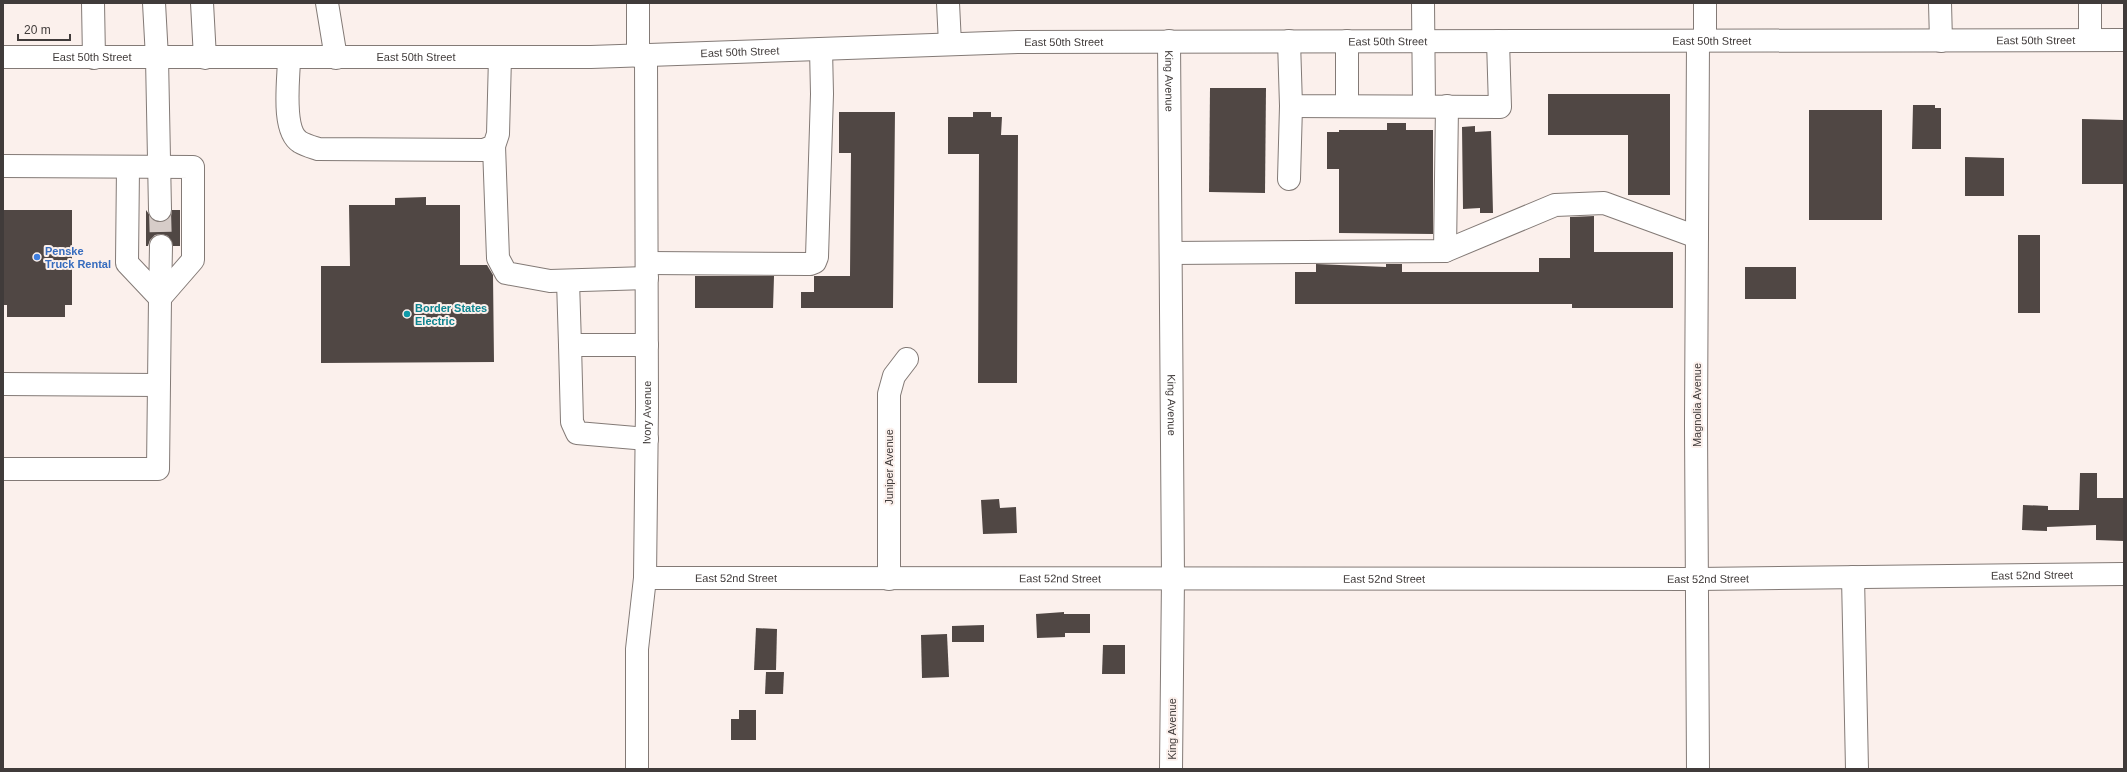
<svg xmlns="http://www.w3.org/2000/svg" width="2127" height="772" viewBox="0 0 2127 772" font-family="Helvetica,sans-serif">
<rect width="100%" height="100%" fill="#fbf0ec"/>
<g fill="#504744">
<polygon points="1210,88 1266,88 1265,193 1209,192"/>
<polygon points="1548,94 1670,94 1670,195 1628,195 1628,135 1548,135"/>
<polygon points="1913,105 1935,105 1935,108 1941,108 1941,149 1912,149"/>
<rect x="1809" y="110" width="73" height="110"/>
<polygon points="839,112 895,112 893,308 801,308 801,292 814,292 814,276 850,276 851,153 839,153"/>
<polygon points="973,112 991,112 991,117 1002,117 1001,135 1018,135 1017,383 978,383 979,154 948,154 948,117 973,117"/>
<polygon points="2082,119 2123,120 2123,184 2082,184"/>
<polygon points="1387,123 1406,123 1406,130 1433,130 1433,234 1339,233 1339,169 1327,169 1327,132 1339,132 1339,130 1387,130"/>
<polygon points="1475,126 1475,132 1491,131 1493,213 1480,213 1480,208 1463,209 1462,127"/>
<polygon points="1965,157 2004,158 2004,196 1965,196"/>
<polygon points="426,197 426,205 460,205 460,265 487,265 493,275 494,362 321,363 321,266 350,266 349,205 395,205 395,198"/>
<polygon points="3,210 72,210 72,305 65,305 65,317 7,317 7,305 3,305"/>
<polygon points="146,210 154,221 160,222 167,220 171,216 172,210 180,210 180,246 173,246 168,236 161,234 155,235 150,240 148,246 146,246"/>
<polygon points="1594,216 1594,252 1673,252 1673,308 1572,308 1572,304 1295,304 1295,272 1316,272 1316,264 1386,267 1386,264 1402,264 1402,272 1539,272 1539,258 1570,258 1570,217"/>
<rect x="2018" y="235" width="22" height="78"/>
<rect x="1745" y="267" width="51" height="32"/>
<polygon points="695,276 774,276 773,308 695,308"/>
<polygon points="2080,473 2097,473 2097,498 2124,498 2124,541 2096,540 2096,525 2047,527 2047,531 2022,530 2023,505 2048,506 2048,510 2079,510"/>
<polygon points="999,499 1000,508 1016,507 1017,533 983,534 981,500"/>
<polygon points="1064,612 1064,614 1090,614 1090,633 1065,633 1065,637 1037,638 1036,614"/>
<polygon points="984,625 984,642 952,642 952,626"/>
<polygon points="756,628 777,629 776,670 754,670"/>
<polygon points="947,634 949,677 922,678 921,635"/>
<polygon points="1103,645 1125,645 1125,674 1102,674"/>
<polygon points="766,672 784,672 783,694 765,694"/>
<polygon points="739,710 756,710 756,740 731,740 731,719 739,719"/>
</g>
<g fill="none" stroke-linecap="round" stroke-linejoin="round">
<polyline stroke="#d6ccc8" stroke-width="22" stroke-dasharray="22 11" stroke-linecap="butt" points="160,210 161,246"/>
<defs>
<g id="minor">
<polyline points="93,3 94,58"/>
<polyline points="154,3 157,58 160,210"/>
<polyline points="202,3 205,58"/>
<polyline points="327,3 336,58"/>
<polyline points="948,3 950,44"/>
<polyline points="1423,3 1424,106"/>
<polyline points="1705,3 1705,41"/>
<polyline points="1940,3 1941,41"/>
<polyline points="2090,3 2090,40"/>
<path id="s1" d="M 1169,41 L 1173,578 L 1171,769"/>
<polyline points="1289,41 1291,106 1500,107 1498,41"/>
<polyline points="1347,41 1347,105"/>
<polyline points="1698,41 1696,425 1698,769"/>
<polyline points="638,56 638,3"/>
<path d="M 289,58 C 289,78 281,130 300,142 C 305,145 312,147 318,149 L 484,150 L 494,146 L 498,134 L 500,57"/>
<polyline points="494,146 498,258 506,273 550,281 647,278"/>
<polyline points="3,166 193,167 193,260 160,298"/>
<polyline points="1289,179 1291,106"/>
<polyline points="1445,251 1555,205 1604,203 1697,237"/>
<polyline points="1171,253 1445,251 1447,106"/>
<polyline points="647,263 810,264 815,262 817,257 822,94 821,49"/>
<polyline points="568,281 570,345 647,345"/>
<polyline points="160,298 161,246"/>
<polyline points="570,345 572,422 577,433 647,439"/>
<polyline points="3,384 158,385"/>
<polyline points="3,469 158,469 160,298 127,263 128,167"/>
<polyline points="1853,577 1857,769"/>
<path id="s2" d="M 645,578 L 1697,579 L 2124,574"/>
<polyline points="889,579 889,394 894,376 907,359"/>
<path id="s3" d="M 637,769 L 637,649 L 645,578 L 647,407 L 646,56"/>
</g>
<g id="major">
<path id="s4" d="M 3,57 L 591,57 L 1018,42 L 2124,40"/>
</g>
</defs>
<use href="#minor" stroke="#837a76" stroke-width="24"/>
<use href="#major" stroke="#837a76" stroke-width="24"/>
<use href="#minor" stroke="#fff" stroke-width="22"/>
<use href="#major" stroke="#fff" stroke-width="22"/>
</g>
<circle fill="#3f7fe0" stroke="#fbf0ec" stroke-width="1.5" cx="37" cy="257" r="4"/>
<circle fill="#0f9aa8" stroke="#fbf0ec" stroke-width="1.5" cx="407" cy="314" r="4"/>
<g text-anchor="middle" stroke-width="4" stroke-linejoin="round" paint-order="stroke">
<g font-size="11" fill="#403b3a" stroke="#fbf0ec">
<text dy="4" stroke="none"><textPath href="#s4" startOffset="2033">East 50th Street</textPath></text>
<text dy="4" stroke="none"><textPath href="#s4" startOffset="1061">East 50th Street</textPath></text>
<text dy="4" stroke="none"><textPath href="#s4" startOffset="1385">East 50th Street</textPath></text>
<text dy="4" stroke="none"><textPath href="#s4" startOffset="1709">East 50th Street</textPath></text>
<text dy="4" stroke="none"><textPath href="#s4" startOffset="737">East 50th Street</textPath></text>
<text dy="4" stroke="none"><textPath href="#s4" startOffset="413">East 50th Street</textPath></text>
<text dy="4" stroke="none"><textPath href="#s4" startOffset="89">East 50th Street</textPath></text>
<text dy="4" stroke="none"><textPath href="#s1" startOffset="40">King Avenue</textPath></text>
<text dy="4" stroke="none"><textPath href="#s1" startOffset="364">King Avenue</textPath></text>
<text transform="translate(1697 405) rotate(-90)" y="4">Magnolia Avenue</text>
<text dy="4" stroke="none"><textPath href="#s3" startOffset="357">Ivory Avenue</textPath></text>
<text transform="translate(889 467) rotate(-90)" y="4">Juniper Avenue</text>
<text dy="4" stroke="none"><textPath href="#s2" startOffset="1387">East 52nd Street</textPath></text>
<text dy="4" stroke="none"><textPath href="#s2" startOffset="91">East 52nd Street</textPath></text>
<text dy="4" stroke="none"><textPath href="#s2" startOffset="415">East 52nd Street</textPath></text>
<text dy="4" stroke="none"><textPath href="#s2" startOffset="739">East 52nd Street</textPath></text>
<text dy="4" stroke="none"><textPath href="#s2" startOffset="1063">East 52nd Street</textPath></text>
<text transform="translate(1172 729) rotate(-90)" y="4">King Avenue</text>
</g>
<g font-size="11" font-weight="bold" fill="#366cbe" stroke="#fbf0ec" text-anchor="start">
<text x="45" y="255">Penske<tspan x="45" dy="13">Truck Rental</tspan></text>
</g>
<g font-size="11" font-weight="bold" fill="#0d838f" stroke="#fbf0ec" text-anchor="start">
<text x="415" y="312">Border States<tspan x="415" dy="13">Electric</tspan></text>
</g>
</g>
<rect width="2127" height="772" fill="none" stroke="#403b3a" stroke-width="8"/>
<path d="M18 34v6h52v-6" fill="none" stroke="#403b3a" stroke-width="2"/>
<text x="24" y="34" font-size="12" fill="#403b3a" stroke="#fbf0ec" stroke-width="3" paint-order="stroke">20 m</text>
</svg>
